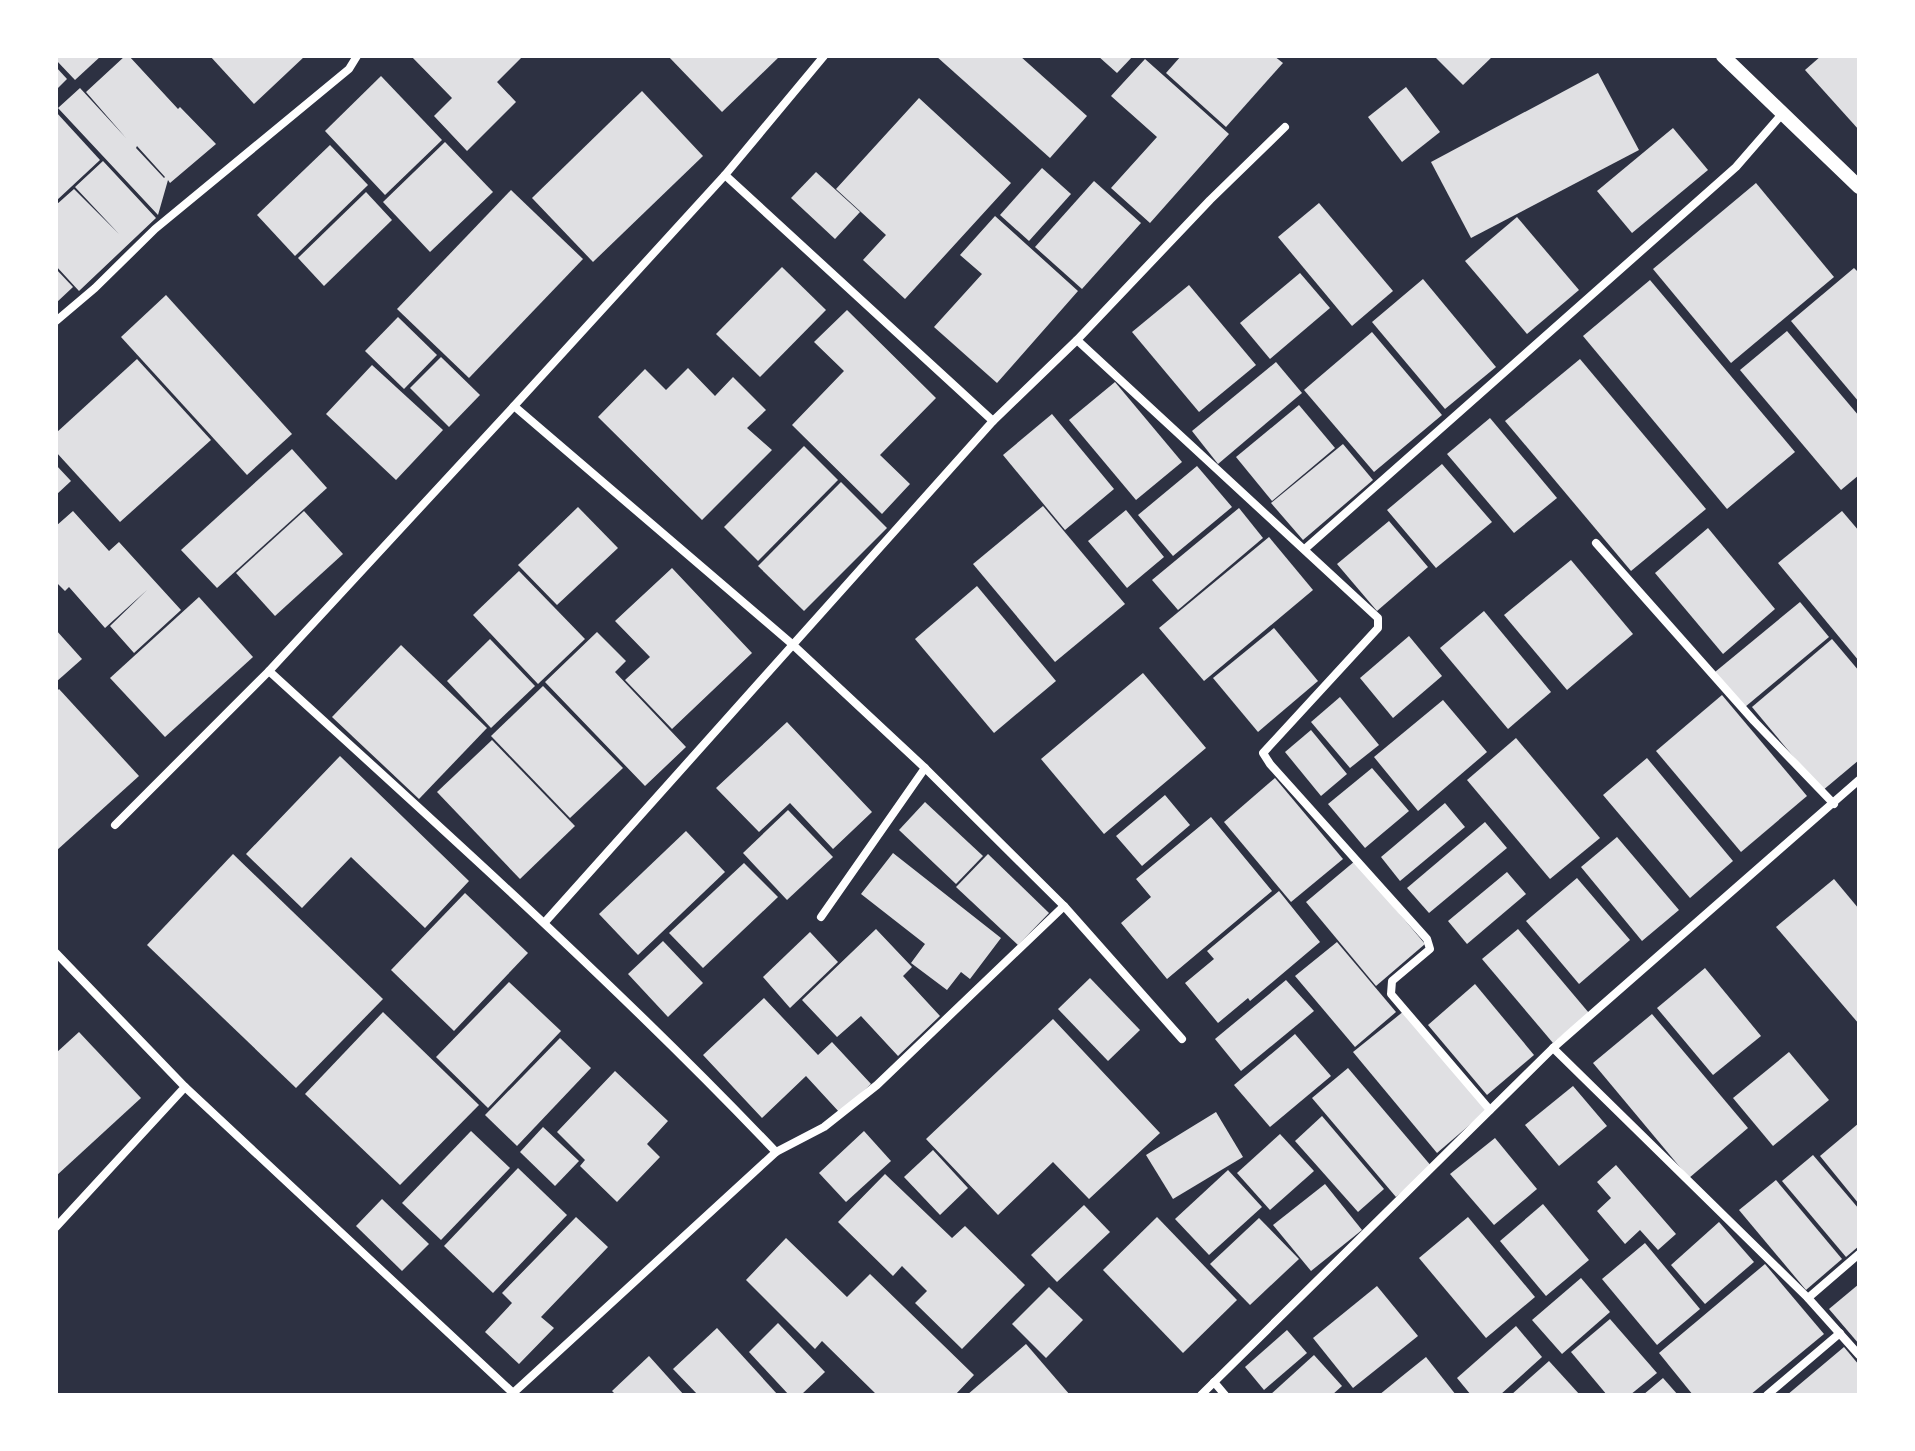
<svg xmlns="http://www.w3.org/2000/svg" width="1915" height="1451" viewBox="0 0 1915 1451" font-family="Helvetica,sans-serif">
<rect width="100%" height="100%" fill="#2d3142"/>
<g fill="#e0e0e3" fill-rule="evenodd">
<polygon points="56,56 101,56 75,80 56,60"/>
<path d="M 125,56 L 129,56 L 178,109 L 180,107 L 216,144 L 170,183 L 168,180 L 158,215 L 58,108 L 80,88 L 126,138 L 86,92 ZM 137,146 L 165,177 L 164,178 L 136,148 Z"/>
<polygon points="210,56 305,56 254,104"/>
<polygon points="411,56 523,56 497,82 516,102 467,151 434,116 452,98"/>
<polygon points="668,56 780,56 722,112"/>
<polygon points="936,56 1020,56 1087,116 1050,158"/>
<polygon points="1098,56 1133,56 1117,73"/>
<polygon points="1181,56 1274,56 1283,63 1226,127 1166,73"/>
<polygon points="1434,56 1493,56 1463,85"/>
<polygon points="1821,56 1859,56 1859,130 1805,70"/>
<polygon points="1145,59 1229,134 1150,223 1111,188 1157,137 1111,96"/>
<polygon points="56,67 67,79 56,90"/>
<polygon points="1598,73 1639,150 1471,238 1431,162"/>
<polygon points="381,76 442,140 385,195 325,131"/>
<polygon points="1406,87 1440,132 1402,162 1368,117"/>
<polygon points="642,91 703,156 593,262 532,198"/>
<polygon points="919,98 1011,183 905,299 863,260 886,235 836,189"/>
<polygon points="56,112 100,160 56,201"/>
<polygon points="1673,128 1708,170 1632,233 1597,191"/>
<polygon points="445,142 493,192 430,252 383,202"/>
<polygon points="330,145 368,185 295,256 257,215"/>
<polygon points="103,161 156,218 79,291 56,266 56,205 74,189 119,234 75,187"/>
<polygon points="1042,168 1071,194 1029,241 1000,215"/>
<polygon points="816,172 860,212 835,239 791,198"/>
<polygon points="1094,181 1141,223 1082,289 1035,247"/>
<polygon points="1756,183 1834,277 1731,363 1653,269"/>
<polygon points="511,190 583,259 469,378 397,309"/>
<polygon points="366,192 392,220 324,286 298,258"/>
<polygon points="1319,203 1393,291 1352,326 1278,237"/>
<polygon points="995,216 1078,291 997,383 934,327 982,274 960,255"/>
<polygon points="1517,217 1579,290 1527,334 1465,261"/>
<polygon points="782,267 826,310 760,377 716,334"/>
<polygon points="1854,268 1859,273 1859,402 1791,321"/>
<polygon points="56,269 73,287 56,303"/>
<polygon points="1300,273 1330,308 1270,359 1240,323"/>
<polygon points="1423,279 1496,367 1445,409 1372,322"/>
<polygon points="1650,280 1795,452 1727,509 1583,336"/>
<polygon points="1189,285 1256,365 1199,412 1132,332"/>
<polygon points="166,295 292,434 247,475 121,337"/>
<polygon points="847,310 936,398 880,455 910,484 882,514 792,425 844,371 814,342"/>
<polygon points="398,317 437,355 404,389 365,351"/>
<polygon points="1787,331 1859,416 1859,475 1841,490 1740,370"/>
<polygon points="1372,332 1442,415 1374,472 1304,390"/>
<polygon points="441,357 480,395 449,427 410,388"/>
<polygon points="137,359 211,440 120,522 56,452 56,433"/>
<polygon points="1580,359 1706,509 1631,571 1505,421"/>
<polygon points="1276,362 1302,393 1218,464 1192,431"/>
<polygon points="372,365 443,430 396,480 326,414"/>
<polygon points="688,368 715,396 733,377 766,410 747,428 772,450 702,520 598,417 645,369 666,390"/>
<polygon points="1115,382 1182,462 1136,500 1069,420"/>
<polygon points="1299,405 1335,448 1272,501 1236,457"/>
<polygon points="1052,414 1114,489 1065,530 1003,455"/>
<polygon points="1490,418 1557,498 1514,533 1447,454"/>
<polygon points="1343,444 1373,480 1303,540 1271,503"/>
<polygon points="804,446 838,480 758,561 724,527"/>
<polygon points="292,449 327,488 217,588 181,550"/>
<polygon points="1442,464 1492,522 1436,568 1387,510"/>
<polygon points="56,465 71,481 56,495"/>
<polygon points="1197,466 1232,507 1173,556 1138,515"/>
<polygon points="841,482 887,528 804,611 758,566"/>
<polygon points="1043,506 1125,604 1055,662 973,564"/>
<polygon points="578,507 618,548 557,605 518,565"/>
<polygon points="1239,508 1263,538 1178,610 1152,580"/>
<polygon points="1126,510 1164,557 1127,588 1088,541"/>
<polygon points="73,511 109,551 119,542 181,610 134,653 110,626 147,590 105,628 69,587 65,591 56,582 56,526"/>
<polygon points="304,511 343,554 275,616 236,573"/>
<polygon points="1842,511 1859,531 1859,661 1778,563"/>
<polygon points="1389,521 1428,567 1377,611 1337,564"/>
<polygon points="1708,528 1775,609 1723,654 1655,573"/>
<polygon points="1269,537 1313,590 1204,681 1159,628"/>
<polygon points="1571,560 1633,634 1567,690 1504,615"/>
<polygon points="672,568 752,653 672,729 625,680 650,657 615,621"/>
<polygon points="519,571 585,639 538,684 473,615"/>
<polygon points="977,586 1056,681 994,733 915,639"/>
<polygon points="199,597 253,657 165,737 110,678"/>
<polygon points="1800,602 1829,637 1745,707 1715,672"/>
<polygon points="1484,611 1551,692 1508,729 1440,648"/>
<polygon points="1274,628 1318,681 1258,732 1213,678"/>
<polygon points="56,630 82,659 56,682"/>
<polygon points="597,632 626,661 615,672 686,747 645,786 545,682"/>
<polygon points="1409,636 1442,676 1393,718 1360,678"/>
<polygon points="490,639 535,686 491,728 447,681"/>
<polygon points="1832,639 1859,671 1859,760 1822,791 1752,707"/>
<polygon points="401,645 487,728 419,799 332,717"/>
<polygon points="1143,673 1206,748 1104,834 1041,759"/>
<polygon points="543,686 623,768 570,818 491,736"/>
<polygon points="59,689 139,776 56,851 56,692"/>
<polygon points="1722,695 1807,796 1741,852 1656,751"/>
<polygon points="1340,697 1379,745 1350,768 1311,722"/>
<polygon points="1443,700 1487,752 1418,811 1374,757"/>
<polygon points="787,722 872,812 833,849 790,803 759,832 716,788"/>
<polygon points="1311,730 1347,774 1321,796 1285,752"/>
<polygon points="1516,738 1600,838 1550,879 1467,780"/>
<polygon points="492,740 575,826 520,879 437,792"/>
<polygon points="340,756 469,881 425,928 351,857 302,908 246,854"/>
<polygon points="1647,758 1733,861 1690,898 1603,795"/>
<polygon points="1372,768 1409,811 1365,848 1328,804"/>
<polygon points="1275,778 1343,859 1291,902 1224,822"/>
<polygon points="1165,795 1190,825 1142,866 1116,836"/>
<polygon points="925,802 983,856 956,884 899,830"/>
<polygon points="1445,803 1465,827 1400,881 1381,857"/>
<polygon points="788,810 833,857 787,900 743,853"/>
<polygon points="1211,817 1272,891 1167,979 1121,923 1151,897 1136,879"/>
<polygon points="1485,822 1507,848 1429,913 1407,888"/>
<polygon points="686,831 725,872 638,955 599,914"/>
<polygon points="1617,837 1679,910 1642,941 1581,867"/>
<polygon points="893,853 1001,938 970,979 961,972 947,990 911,963 925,944 861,894"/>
<polygon points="233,854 383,999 296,1088 147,945"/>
<polygon points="988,854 1049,913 1018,945 956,887"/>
<polygon points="1355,861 1425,944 1376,986 1306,902"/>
<polygon points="744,863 778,897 703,968 669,933"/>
<polygon points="1507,872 1526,894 1467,944 1448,921"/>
<polygon points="1577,878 1630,940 1579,984 1526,921"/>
<polygon points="1834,879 1859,909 1859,1024 1776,927"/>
<polygon points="1279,891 1320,942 1250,1001 1248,998 1218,1023 1185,983 1214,959 1207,951"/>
<polygon points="465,893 528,953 454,1031 391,970"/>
<polygon points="876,929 912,967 903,976 940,1016 898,1056 861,1016 837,1037 802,1000"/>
<polygon points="1518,929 1589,1013 1553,1043 1482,959"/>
<polygon points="810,932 838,962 790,1008 763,977"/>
<polygon points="663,941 703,983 668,1017 628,974"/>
<polygon points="1337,942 1396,1012 1355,1047 1295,976"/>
<polygon points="1705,968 1761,1036 1713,1075 1657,1008"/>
<polygon points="1090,978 1140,1030 1108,1061 1058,1009"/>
<polygon points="1286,980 1314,1011 1241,1071 1215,1039"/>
<polygon points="509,982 561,1031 488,1108 436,1057"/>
<polygon points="1475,984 1534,1055 1487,1095 1428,1025"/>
<polygon points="764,998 818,1055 832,1042 871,1084 840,1113 806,1076 762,1118 703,1055"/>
<polygon points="1404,1011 1487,1110 1437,1153 1353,1052"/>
<polygon points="383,1012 479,1105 400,1185 305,1094"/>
<polygon points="1652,1014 1748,1128 1689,1178 1593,1063"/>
<polygon points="1053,1019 1160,1133 1089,1199 1053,1162 998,1215 926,1139"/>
<polygon points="79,1032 141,1098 56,1176 56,1053"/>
<polygon points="1295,1034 1331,1076 1270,1127 1234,1085"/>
<polygon points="560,1038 591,1068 517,1146 485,1115"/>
<polygon points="1789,1052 1829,1100 1773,1146 1733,1098"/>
<polygon points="1348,1068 1432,1167 1396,1197 1312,1098"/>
<polygon points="615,1071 668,1121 647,1144 660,1157 617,1202 580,1166 585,1160 557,1132"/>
<polygon points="1573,1086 1607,1126 1559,1166 1525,1125"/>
<polygon points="1216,1112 1243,1157 1173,1199 1146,1155"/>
<polygon points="1322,1116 1384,1189 1358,1212 1295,1141"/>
<polygon points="1859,1123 1859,1204 1820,1156"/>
<polygon points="543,1127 579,1161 555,1186 520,1152"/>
<polygon points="471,1131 510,1168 441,1240 402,1203"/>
<polygon points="864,1131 891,1161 846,1202 819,1173"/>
<polygon points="1280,1134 1314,1171 1270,1210 1237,1173"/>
<polygon points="1495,1138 1537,1189 1494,1225 1450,1174"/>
<polygon points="933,1150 968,1188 940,1215 904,1177"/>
<polygon points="1813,1155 1859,1209 1859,1246 1846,1257 1782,1181"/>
<polygon points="1616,1165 1676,1234 1658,1250 1640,1230 1625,1244 1597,1211 1611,1198 1597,1182"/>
<polygon points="518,1168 567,1215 493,1293 444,1246"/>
<polygon points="1228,1170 1262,1207 1209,1255 1175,1219"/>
<polygon points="885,1174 952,1238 965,1226 1025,1285 962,1349 915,1303 927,1291 902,1266 893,1276 838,1222"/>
<polygon points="1776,1180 1842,1259 1806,1290 1739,1210"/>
<polygon points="1325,1184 1362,1230 1311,1271 1273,1225"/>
<polygon points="382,1199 429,1244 402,1271 356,1226"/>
<polygon points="1543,1204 1589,1260 1546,1296 1500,1241"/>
<polygon points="1084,1205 1110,1232 1057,1282 1031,1255"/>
<polygon points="576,1217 608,1247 541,1317 554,1328 519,1364 485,1332 512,1303 502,1293"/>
<polygon points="1157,1217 1237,1300 1183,1353 1103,1270"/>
<polygon points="1468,1217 1535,1297 1486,1338 1419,1258"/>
<polygon points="1259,1218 1299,1259 1250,1305 1210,1264"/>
<polygon points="1719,1222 1754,1262 1705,1304 1671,1265"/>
<polygon points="786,1238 847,1297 870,1274 974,1375 955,1395 877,1395 822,1341 815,1349 746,1280"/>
<polygon points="1645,1243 1700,1309 1657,1345 1602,1279"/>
<polygon points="1765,1264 1824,1334 1750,1395 1693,1395 1659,1353"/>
<polygon points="1581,1278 1610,1312 1562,1354 1532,1320"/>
<polygon points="1859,1284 1859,1344 1829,1309"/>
<polygon points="1377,1286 1418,1336 1353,1388 1313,1338"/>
<polygon points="1049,1287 1083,1320 1046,1358 1012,1324"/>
<polygon points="1610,1319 1657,1373 1630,1395 1607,1395 1571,1352"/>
<polygon points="778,1323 825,1372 801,1395 789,1395 749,1352"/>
<polygon points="1516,1326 1542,1357 1500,1395 1471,1395 1457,1378"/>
<polygon points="717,1328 778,1395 698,1395 673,1369"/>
<polygon points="1287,1330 1307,1353 1264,1390 1245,1367"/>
<polygon points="1026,1344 1070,1395 967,1395"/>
<polygon points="1844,1347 1859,1365 1859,1395 1787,1395"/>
<polygon points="1314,1355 1342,1386 1332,1395 1270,1395"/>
<polygon points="649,1356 684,1395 616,1395 612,1391"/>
<polygon points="1426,1357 1456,1395 1379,1395 1406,1373"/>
<polygon points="1549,1361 1580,1395 1511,1395"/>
<polygon points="1663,1378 1678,1395 1643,1395"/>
</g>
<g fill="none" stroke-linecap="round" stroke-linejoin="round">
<g stroke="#fff" stroke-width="8">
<polyline points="725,175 993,421"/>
<polyline points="56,321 95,288 155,229 349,69 357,56"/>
<polyline points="1077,340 1378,618 1378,628 1263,753 1270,764 1427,939 1430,949 1392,981 1391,994 1490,1110"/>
<polyline points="514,406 792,644 925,768 1064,906 1182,1039"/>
<polyline points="1596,543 1754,721 1834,804"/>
<polyline points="1306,548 1736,167 1783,113"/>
<path d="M 269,671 C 441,828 615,983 776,1152"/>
<polyline points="115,825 269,671 514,406 725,175 824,56"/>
<polyline points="821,917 925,768"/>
<polyline points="545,922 993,421 1077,340 1210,200 1285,127"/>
<polyline points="56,953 185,1087 56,1227"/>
<polyline points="1553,1048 1808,1298 1859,1355"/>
<polyline points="185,1087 513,1393"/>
<polyline points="1808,1298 1859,1254"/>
<polyline points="1214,1382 1225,1395"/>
<polyline points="511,1395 776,1152 824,1127 877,1085 1064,906"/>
<polyline points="1201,1395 1553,1048 1859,780"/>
<polyline points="1767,1395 1840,1333"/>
</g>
<polyline stroke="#fff" stroke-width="14" points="1723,56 1859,187"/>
</g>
<rect width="1915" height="1451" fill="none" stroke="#ffffff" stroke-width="116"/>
</svg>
